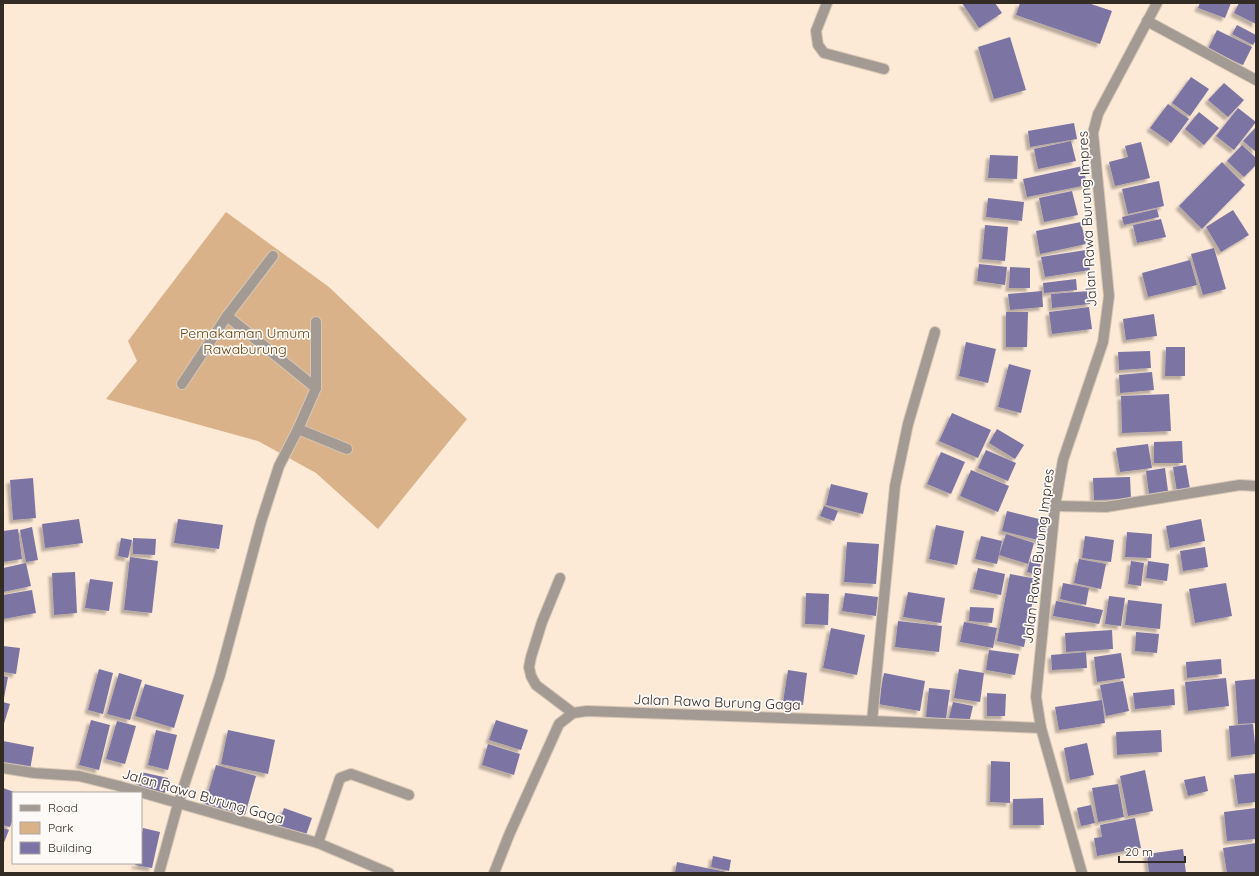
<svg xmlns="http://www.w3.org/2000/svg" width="1259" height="876" viewBox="0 0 1259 876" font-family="Quicksand,sans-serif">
<defs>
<filter id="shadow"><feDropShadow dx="-3.5" dy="3.5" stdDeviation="1" flood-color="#0004"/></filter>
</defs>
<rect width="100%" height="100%" fill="#fce9d6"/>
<polygon fill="#dab289" points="226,212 329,287 467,419 378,529 316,473 258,441 106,399 137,361 128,341"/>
<g fill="#7b74a4" filter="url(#shadow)">
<polygon points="962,3 995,3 1002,13 979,28"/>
<polygon points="1020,3 1088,3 1112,11 1100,44 1016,15"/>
<polygon points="1200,3 1231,3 1225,18 1198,8"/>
<polygon points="1239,3 1256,3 1256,24 1234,13"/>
<polygon points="1237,25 1256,35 1256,40 1253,45 1232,34"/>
<polygon points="1217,30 1252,47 1243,65 1208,49"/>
<polygon points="1010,37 1026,90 994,99 978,47"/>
<polygon points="1191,77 1209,89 1190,116 1172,103"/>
<polygon points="1224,83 1244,100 1228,117 1208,100"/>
<polygon points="1168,104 1189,119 1171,143 1150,128"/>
<polygon points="1238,108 1256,122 1234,150 1216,136"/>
<polygon points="1199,112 1219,128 1204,145 1185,129"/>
<polygon points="1074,123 1077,139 1030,147 1028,131"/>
<polygon points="1256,127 1256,152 1243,141"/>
<polygon points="1071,141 1076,161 1038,169 1034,149"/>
<polygon points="1141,142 1150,178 1115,186 1109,162 1128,157 1125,146"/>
<polygon points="1242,145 1256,158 1256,165 1244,177 1227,161"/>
<polygon points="990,155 1018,156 1017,179 988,178"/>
<polygon points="1222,162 1245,185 1202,229 1179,206"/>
<polygon points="1083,166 1087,185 1027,197 1023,179"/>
<polygon points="1159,181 1164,206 1128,214 1122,189"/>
<polygon points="1072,191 1078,215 1044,222 1039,198"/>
<polygon points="988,198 1024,202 1022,221 986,217"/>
<polygon points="1157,209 1159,217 1124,225 1122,217"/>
<polygon points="1233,210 1249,235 1221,252 1206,227"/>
<polygon points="1161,219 1166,237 1137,243 1133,225"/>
<polygon points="1081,222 1086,244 1040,254 1036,231"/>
<polygon points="985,225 1008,227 1005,261 982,259"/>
<polygon points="1214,248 1226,289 1203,295 1191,254"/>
<polygon points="1086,250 1090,270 1045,277 1041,257"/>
<polygon points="1190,260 1197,285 1148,297 1142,273"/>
<polygon points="979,264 1007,267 1005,285 977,281"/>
<polygon points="1010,267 1030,268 1030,288 1009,288"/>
<polygon points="1076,279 1077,290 1044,293 1043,283"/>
<polygon points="1042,291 1043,307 1010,310 1008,294"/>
<polygon points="1089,291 1090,304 1052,308 1051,294"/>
<polygon points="1089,307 1092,329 1052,334 1049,312"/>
<polygon points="1006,312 1028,312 1027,347 1006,347"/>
<polygon points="1154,314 1157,336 1126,340 1123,319"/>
<polygon points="966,342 996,349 988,383 959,376"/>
<polygon points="1166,347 1185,347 1185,376 1165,376"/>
<polygon points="1150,351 1151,368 1119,370 1118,352"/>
<polygon points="1009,364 1031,370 1021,413 998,407"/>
<polygon points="1152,372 1154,390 1120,393 1119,375"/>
<polygon points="1169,394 1171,431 1122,433 1121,396"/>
<polygon points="952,413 991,430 978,458 939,441"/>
<polygon points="997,429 1024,445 1015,459 989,443"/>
<polygon points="1182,441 1183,463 1154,463 1154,442"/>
<polygon points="1148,444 1152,468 1120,472 1116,448"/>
<polygon points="986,450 1016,463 1008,481 978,468"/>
<polygon points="941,452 965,462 951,494 927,484"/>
<polygon points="1186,465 1190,489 1177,492 1173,467"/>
<polygon points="1165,468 1168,491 1149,494 1146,471"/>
<polygon points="971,470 1009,486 998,512 960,496"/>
<polygon points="1130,477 1131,499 1094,500 1093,478"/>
<polygon points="33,478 36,518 13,520 10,480"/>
<polygon points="831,484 868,493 863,514 826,505"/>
<polygon points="824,506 838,511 834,521 820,516"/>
<polygon points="1007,511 1047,521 1042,541 1002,531"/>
<polygon points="79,519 83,543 45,548 42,524"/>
<polygon points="178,519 223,525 219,549 174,543"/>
<polygon points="1201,519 1205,541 1170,548 1166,526"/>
<polygon points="936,525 964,531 957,565 929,559"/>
<polygon points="32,527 38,560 26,562 20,530"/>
<polygon points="18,529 22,559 3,562 3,531"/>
<polygon points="1127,532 1152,534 1151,558 1125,557"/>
<polygon points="1006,534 1034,543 1028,564 999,555"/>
<polygon points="981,536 1002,541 997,564 975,559"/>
<polygon points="1085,536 1114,540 1111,562 1082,558"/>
<polygon points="121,538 132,540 128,558 118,556"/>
<polygon points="133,538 156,539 155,555 133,554"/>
<polygon points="847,542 879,544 876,584 844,582"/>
<polygon points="1205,547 1208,567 1183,571 1180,551"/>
<polygon points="130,557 158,561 152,613 124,610"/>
<polygon points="1031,557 1042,560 1038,575 1027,572"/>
<polygon points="1079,559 1106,564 1101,589 1074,583"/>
<polygon points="1131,561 1144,563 1141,586 1128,584"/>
<polygon points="1148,561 1169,564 1167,581 1146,578"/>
<polygon points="26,563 31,586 3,592 3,568"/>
<polygon points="978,568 1005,574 1001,595 973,589"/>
<polygon points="75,572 77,613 54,615 52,573"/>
<polygon points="1010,574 1037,579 1024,647 997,641"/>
<polygon points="90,579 113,582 109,611 85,608"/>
<polygon points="1063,583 1089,588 1086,605 1060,599"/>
<polygon points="1226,583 1232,616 1195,623 1189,589"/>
<polygon points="32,590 36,613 3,619 3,595"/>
<polygon points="908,592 945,598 941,623 903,617"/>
<polygon points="806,593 829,594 828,625 805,624"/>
<polygon points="845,593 878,597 876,616 842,611"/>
<polygon points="1109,596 1125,598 1121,626 1105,624"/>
<polygon points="1128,600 1162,604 1160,629 1125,625"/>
<polygon points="1056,601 1103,610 1099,624 1053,616"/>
<polygon points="970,607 994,608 992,623 969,621"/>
<polygon points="898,621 942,626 939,652 895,647"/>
<polygon points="964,622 997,628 993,648 960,642"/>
<polygon points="831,628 865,635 857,675 823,668"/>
<polygon points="1112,630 1113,649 1066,652 1065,633"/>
<polygon points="1136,632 1159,634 1157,653 1135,651"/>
<polygon points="3,646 20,648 16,674 3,672"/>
<polygon points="989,650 1019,654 1015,675 986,670"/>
<polygon points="1086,652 1087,668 1052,670 1051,655"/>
<polygon points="1121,653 1125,678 1097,682 1094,657"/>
<polygon points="1221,659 1222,674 1187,678 1186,662"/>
<polygon points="99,669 113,673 103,714 88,710"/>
<polygon points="959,669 984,673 980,702 954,698"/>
<polygon points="788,670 807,673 803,705 783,702"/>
<polygon points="119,673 142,680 130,720 107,714"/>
<polygon points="884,673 925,681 920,711 878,704"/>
<polygon points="3,676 8,677 4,698 3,698"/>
<polygon points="1226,678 1229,706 1188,711 1185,682"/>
<polygon points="1256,679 1256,723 1238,724 1235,681"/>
<polygon points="1123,681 1129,711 1106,716 1100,685"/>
<polygon points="145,684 184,695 174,728 135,716"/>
<polygon points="929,688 950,690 946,719 926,717"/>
<polygon points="1174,689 1175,705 1135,709 1133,693"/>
<polygon points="987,693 1006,694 1005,716 987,716"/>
<polygon points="1102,700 1105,723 1059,730 1055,707"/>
<polygon points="3,702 10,704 3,727"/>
<polygon points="953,702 973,706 969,723 949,718"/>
<polygon points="91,720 110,725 99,770 79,765"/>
<polygon points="496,720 528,730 521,750 489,740"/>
<polygon points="117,721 136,726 125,764 106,759"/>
<polygon points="1253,724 1256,754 1231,757 1229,726"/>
<polygon points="156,730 177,735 168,770 148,765"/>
<polygon points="228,730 275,740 268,774 221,764"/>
<polygon points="1161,730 1162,752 1117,755 1116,732"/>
<polygon points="3,741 34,747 30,770 3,765"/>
<polygon points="1087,743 1094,775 1070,780 1064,748"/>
<polygon points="488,744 520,754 514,775 482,765"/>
<polygon points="991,761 1010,762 1010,803 990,802"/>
<polygon points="216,765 256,776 245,815 205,804"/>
<polygon points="1145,770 1153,811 1128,816 1120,776"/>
<polygon points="141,772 168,778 164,796 137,790"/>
<polygon points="1256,773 1256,802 1238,804 1234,775"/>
<polygon points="1205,776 1208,791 1188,796 1184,780"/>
<polygon points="1118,784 1124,817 1098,822 1092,788"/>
<polygon points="3,788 17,793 13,793 13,819 10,827 3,825"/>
<polygon points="1043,798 1044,825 1013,825 1013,799"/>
<polygon points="1091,805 1095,823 1081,826 1077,808"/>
<polygon points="284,808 312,818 306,835 278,826"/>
<polygon points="1256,808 1256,839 1227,841 1224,812"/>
<polygon points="1135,818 1141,848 1097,856 1094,838 1102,837 1100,825"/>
<polygon points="3,828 9,830 3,845"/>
<polygon points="143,828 160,832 152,868 135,865 136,863 141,863 141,839"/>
<polygon points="1256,843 1256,873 1227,873 1223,848"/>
<polygon points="1183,849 1186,873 1149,873 1147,854"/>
<polygon points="713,856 731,860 729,871 711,867"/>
<polygon points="677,862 726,872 726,873 675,873"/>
</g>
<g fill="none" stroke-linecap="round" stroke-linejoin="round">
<defs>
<g id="minor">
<polyline points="827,3 816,31 818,45 824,53 884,69"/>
<polyline points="1147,21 1256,80"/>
<polyline points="227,316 316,388"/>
<polyline points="182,384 227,316 273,256"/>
<polyline points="298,429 347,449"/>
<polyline points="1055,506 1106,507 1240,485 1256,486"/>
<polyline points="560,578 542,622 531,657 529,667 531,676 536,685 573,713"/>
<polyline points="872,721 895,486 908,424 935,332"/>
<polyline points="3,768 34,773 79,776 119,786 318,843 389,873"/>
<polyline points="318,843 340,778 351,774 409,795"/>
<polyline points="159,873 178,804 220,675 261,522 279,466 298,429 316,388 316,322"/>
<polyline points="494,873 509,835 559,724 573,713 587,711 872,721 1041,728"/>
<polyline points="1082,873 1041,728 1036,697 1055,506 1063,460 1103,342 1109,296 1093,133 1098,114 1157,3"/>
</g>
</defs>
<use href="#minor" stroke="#d8c7b6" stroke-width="12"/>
<use href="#minor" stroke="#a39b93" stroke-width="10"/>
</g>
<g text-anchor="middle" stroke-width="3.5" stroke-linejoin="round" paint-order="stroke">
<g font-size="14" fill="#332c25" stroke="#fdf9f6">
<text transform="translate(1087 219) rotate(-93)" y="5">Jalan Rawa Burung Impres</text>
<text transform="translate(1038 556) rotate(-83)" y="5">Jalan Rawa Burung Impres</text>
<text transform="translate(717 702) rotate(2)" y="5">Jalan Rawa Burung Gaga</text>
<text transform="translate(203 796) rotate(16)" y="5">Jalan Rawa Burung Gaga</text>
</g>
<g font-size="14" fill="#69420e" stroke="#fdf9f6">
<text x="245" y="338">Pemakaman Umum<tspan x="245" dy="16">Rawaburung</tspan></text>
</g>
</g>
<rect width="1259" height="876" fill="none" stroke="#332c25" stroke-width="8"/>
<rect x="12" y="792" width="130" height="72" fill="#fdf9f6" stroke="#aca7a2"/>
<rect x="20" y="805" width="20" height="6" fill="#a39b93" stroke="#aca7a2"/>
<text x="48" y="812" font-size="12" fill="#332c25">Road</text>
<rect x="20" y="822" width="20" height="12" fill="#dab289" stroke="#aca7a2"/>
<text x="48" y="832" font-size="12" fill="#332c25">Park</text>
<rect x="20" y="842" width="20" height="12" fill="#7b74a4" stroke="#aca7a2"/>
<text x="48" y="852" font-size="12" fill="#332c25">Building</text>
<path d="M1119 856v6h66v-6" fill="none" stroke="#332c25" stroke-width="2"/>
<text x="1125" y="856" font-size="12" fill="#332c25" stroke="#fdf9f6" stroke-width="3" paint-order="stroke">20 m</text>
</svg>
